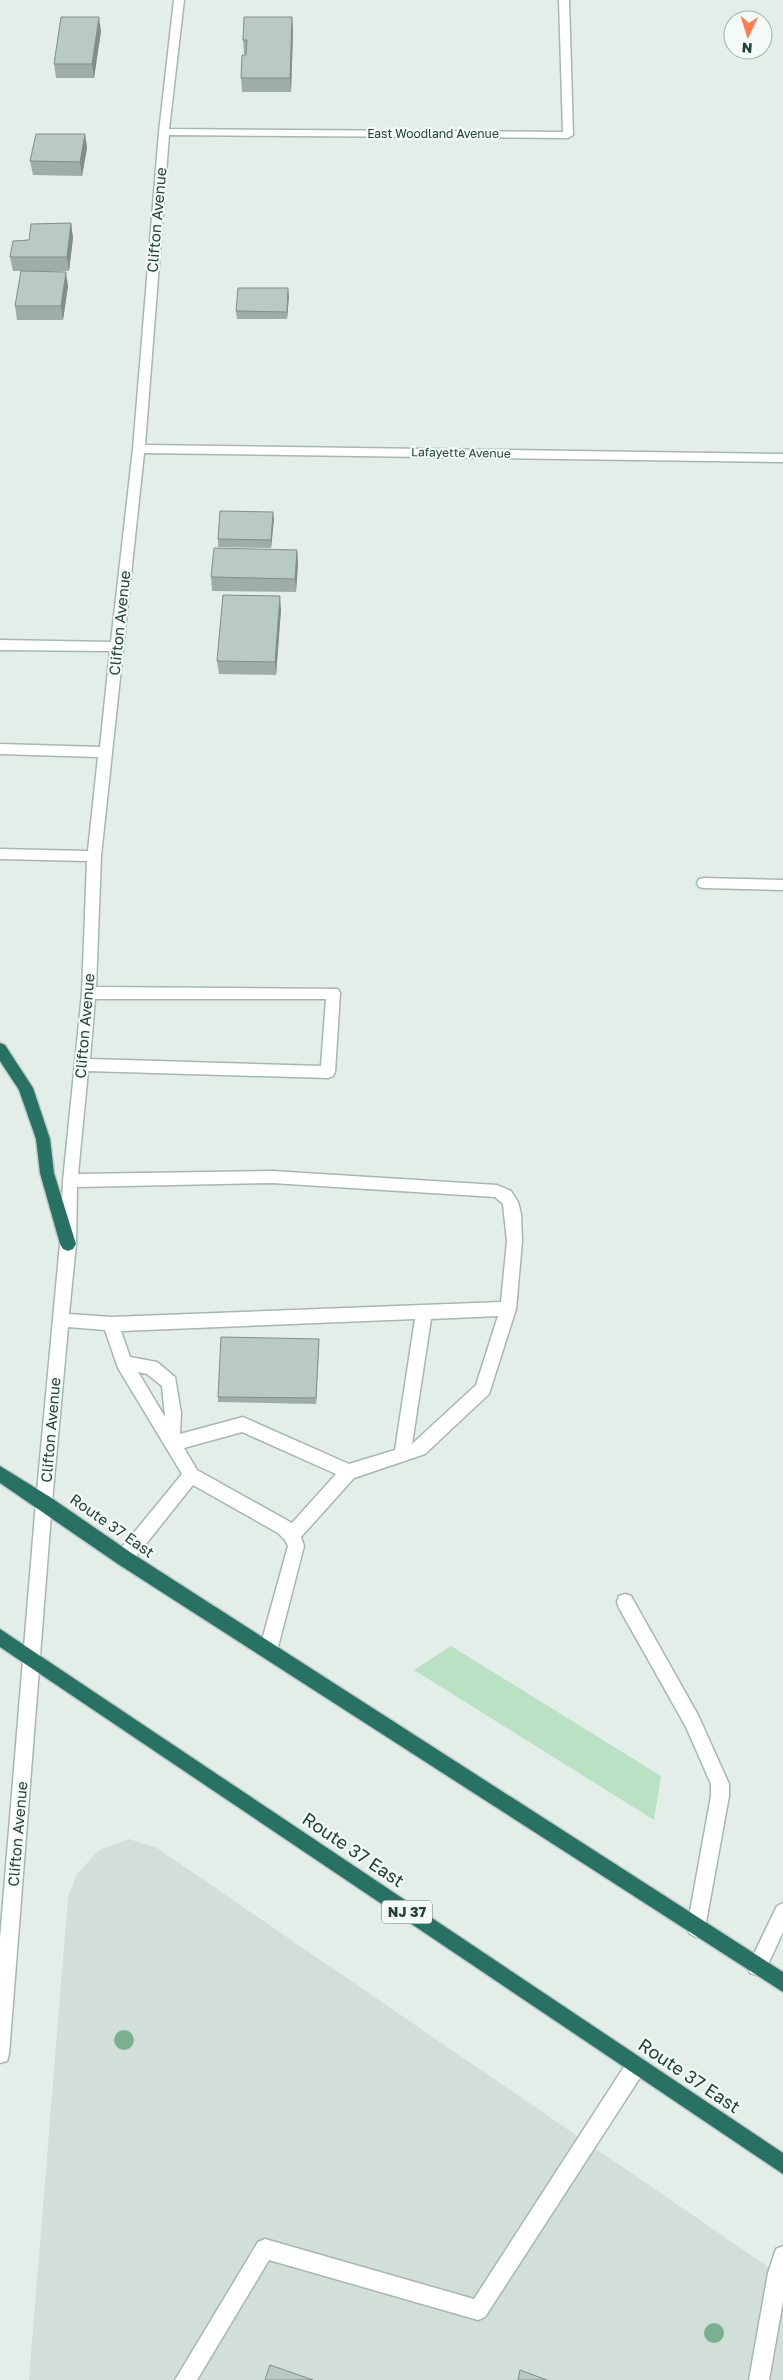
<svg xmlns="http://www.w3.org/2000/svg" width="783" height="2380" viewBox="0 0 783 2380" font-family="'Golos Text',sans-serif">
<rect width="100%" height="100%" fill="#e3eee9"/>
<polygon fill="#d1dfd8" points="129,1839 157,1848 783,2277 783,2380 29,2380 68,1897 77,1874 99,1850"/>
<polygon fill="#b9e2c5" points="451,1646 661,1776 654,1820 414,1670"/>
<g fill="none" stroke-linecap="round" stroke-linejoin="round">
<defs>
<g id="minor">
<path d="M 174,0 L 184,0 L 169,129 L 563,132 L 559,0 L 569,0 L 573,135 L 568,138 L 169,135 L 145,445 L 783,454 L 783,462 L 144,453 L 101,856 L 96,987 L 338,989 L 340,993 L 335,1072 L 333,1076 L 328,1078 L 88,1071 L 78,1174 L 272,1171 L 497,1185 L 511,1191 L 518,1202 L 521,1214 L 522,1241 L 516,1309 L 489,1394 L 425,1454 L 354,1478 L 301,1537 L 304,1546 L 277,1651 L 274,1657 L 268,1659 L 262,1657 L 259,1651 L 288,1546 L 285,1540 L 278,1533 L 193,1485 L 130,1564 L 124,1566 L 118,1564 L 116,1558 L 118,1552 L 182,1474 L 118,1368 L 105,1330 L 68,1327 L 52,1502 L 9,2054 L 7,2061 L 0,2063 L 0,1939 L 36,1502 L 60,1244 L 63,1181 L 82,993 L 87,861 L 0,859 L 0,849 L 88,851 L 98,757 L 0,754 L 0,744 L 100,747 L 110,651 L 0,650 L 0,640 L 111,642 L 133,449 L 159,132 ZM 95,999 L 326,999 L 321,1066 L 90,1059 ZM 272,1183 L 495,1197 L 503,1204 L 507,1241 L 501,1302 L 111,1317 L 69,1314 L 76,1244 L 77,1187 ZM 498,1316 L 476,1385 L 412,1444 L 431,1319 ZM 415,1319 L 395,1450 L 349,1464 L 243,1417 L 180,1434 L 181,1413 L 175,1377 L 157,1362 L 130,1357 L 121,1331 ZM 138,1372 L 147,1374 L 162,1386 L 165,1417 ZM 242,1432 L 336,1474 L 292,1523 L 197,1470 L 184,1448 Z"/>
<polygon points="704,878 783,880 783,890 704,888 699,887 697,883 699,879"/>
<polygon points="625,1594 631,1596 698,1715 729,1784 729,1796 705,1928 702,1934 696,1937 690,1934 687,1928 711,1796 711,1784 686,1727 619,1608 617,1602 619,1596"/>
<polygon points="783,1903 783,1932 764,1973 757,1975 750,1973 748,1966 777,1906"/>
<polygon points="636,2057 643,2059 645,2066 643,2073 485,2317 478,2320 269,2260 197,2380 175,2380 258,2242 265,2239 474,2299 629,2059"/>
<polygon points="783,2246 783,2301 769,2380 749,2380 768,2273 776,2249"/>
</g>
<g id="highway">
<polygon points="0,1043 5,1045 33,1088 50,1139 54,1173 76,1244 73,1249 68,1251 63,1249 60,1244 40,1173 36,1139 19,1090 0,1061"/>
<polygon points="0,1466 50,1497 130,1552 783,1972 783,1992 118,1564 0,1483"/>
<polygon points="0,1629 783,2153 783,2174 0,1647"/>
</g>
</defs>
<use href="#minor" stroke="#a5b7b1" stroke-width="3"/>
<use href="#highway" stroke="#c1cac8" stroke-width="3"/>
<use href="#minor" fill="#fff" fill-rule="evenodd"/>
<use href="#highway" fill="#287264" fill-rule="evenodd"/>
</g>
<g fill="#7ab091">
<circle cx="124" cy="2040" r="10"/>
<circle cx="714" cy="2333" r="10"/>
</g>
<g fill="#9eaea7">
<polygon points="292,17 293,32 291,92 242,92 241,78 246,54 244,54 243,40"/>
<polygon points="101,31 94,78 56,78 54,64"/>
<polygon points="85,134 87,148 82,176 33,175 30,161"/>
<polygon points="71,223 73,238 69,271 21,271 68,286 63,320 17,320 15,306 21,271 13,271 10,257 29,240"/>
<polygon points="289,296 287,319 237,319 236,311"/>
<polygon points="274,519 271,548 218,547 218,539"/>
<polygon points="297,550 298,563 296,592 212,591 211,577"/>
<polygon points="281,610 276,675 219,674 217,661"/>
<polygon points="319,1339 316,1404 218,1402 218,1397"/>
</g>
<g fill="#818d88">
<polygon points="99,17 101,31 94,78 92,64"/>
<polygon points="292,17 293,32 291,92 290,78"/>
<polygon points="85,134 87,148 82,176 80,162"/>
<polygon points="71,223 73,238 69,271 67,257"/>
<polygon points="66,272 68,286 63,320 61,306"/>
<polygon points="288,288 289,296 287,319 287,312"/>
<polygon points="273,512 274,519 271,548 271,540"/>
<polygon points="297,550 298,563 296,592 295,579"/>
<polygon points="280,596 281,610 276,675 275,662"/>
<polygon points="319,1339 319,1344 316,1404 316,1398"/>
</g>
<g fill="#b8cac2" stroke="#818d88">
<polygon points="61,17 99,17 92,64 54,64"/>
<polygon points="244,17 292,17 290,78 241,78 242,55 246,55 247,40 243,40"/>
<polygon points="36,134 85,134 80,162 30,161"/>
<polygon points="71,223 67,257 10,257 13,241 29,240 31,224"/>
<polygon points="21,271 66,272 61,306 15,306"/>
<polygon points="238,288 288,288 287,312 236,311"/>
<polygon points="220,511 273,512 271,540 218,539"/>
<polygon points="214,548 297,550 295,579 211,577"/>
<polygon points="223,595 280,596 275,662 217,661"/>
<polygon points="221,1337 319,1339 316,1398 218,1397"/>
<polygon points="270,2365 313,2380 265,2380"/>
<polygon points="520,2370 547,2380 518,2380"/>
</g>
<g text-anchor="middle" stroke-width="4.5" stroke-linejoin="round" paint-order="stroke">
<g font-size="12" fill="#204239" stroke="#f4faf7">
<text x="433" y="138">East Woodland Avenue</text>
<text transform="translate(461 453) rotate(1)" y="4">Lafayette Avenue</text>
</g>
<rect fill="#f4faf7" stroke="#607972" stroke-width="1" x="382" y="1900.5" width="50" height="23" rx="4"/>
<g font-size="14" font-weight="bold" fill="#204239">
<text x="407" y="1917">NJ 37</text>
</g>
<g font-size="15" fill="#204239" stroke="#f4faf7">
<text transform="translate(157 220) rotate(-85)" y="5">Clifton Avenue</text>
<text transform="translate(120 623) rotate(-84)" y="5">Clifton Avenue</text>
<text transform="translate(85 1026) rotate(-85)" y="5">Clifton Avenue</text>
<text transform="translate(51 1430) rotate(-85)" y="5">Clifton Avenue</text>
<text transform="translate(112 1526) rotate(35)" y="5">Route 37 East</text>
<text transform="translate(18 1834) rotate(-85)" y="5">Clifton Avenue</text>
</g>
<g font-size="18" fill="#204239" stroke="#f4faf7">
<text transform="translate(353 1850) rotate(34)" y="6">Route 37 East</text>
<text transform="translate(689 2076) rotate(34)" y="6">Route 37 East</text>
</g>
</g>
<g transform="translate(748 35) rotate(184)"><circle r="24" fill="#f4faf7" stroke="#9fb0ab"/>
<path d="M0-4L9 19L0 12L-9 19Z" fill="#ff7e50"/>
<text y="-8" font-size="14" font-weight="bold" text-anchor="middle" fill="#204239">N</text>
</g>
</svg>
